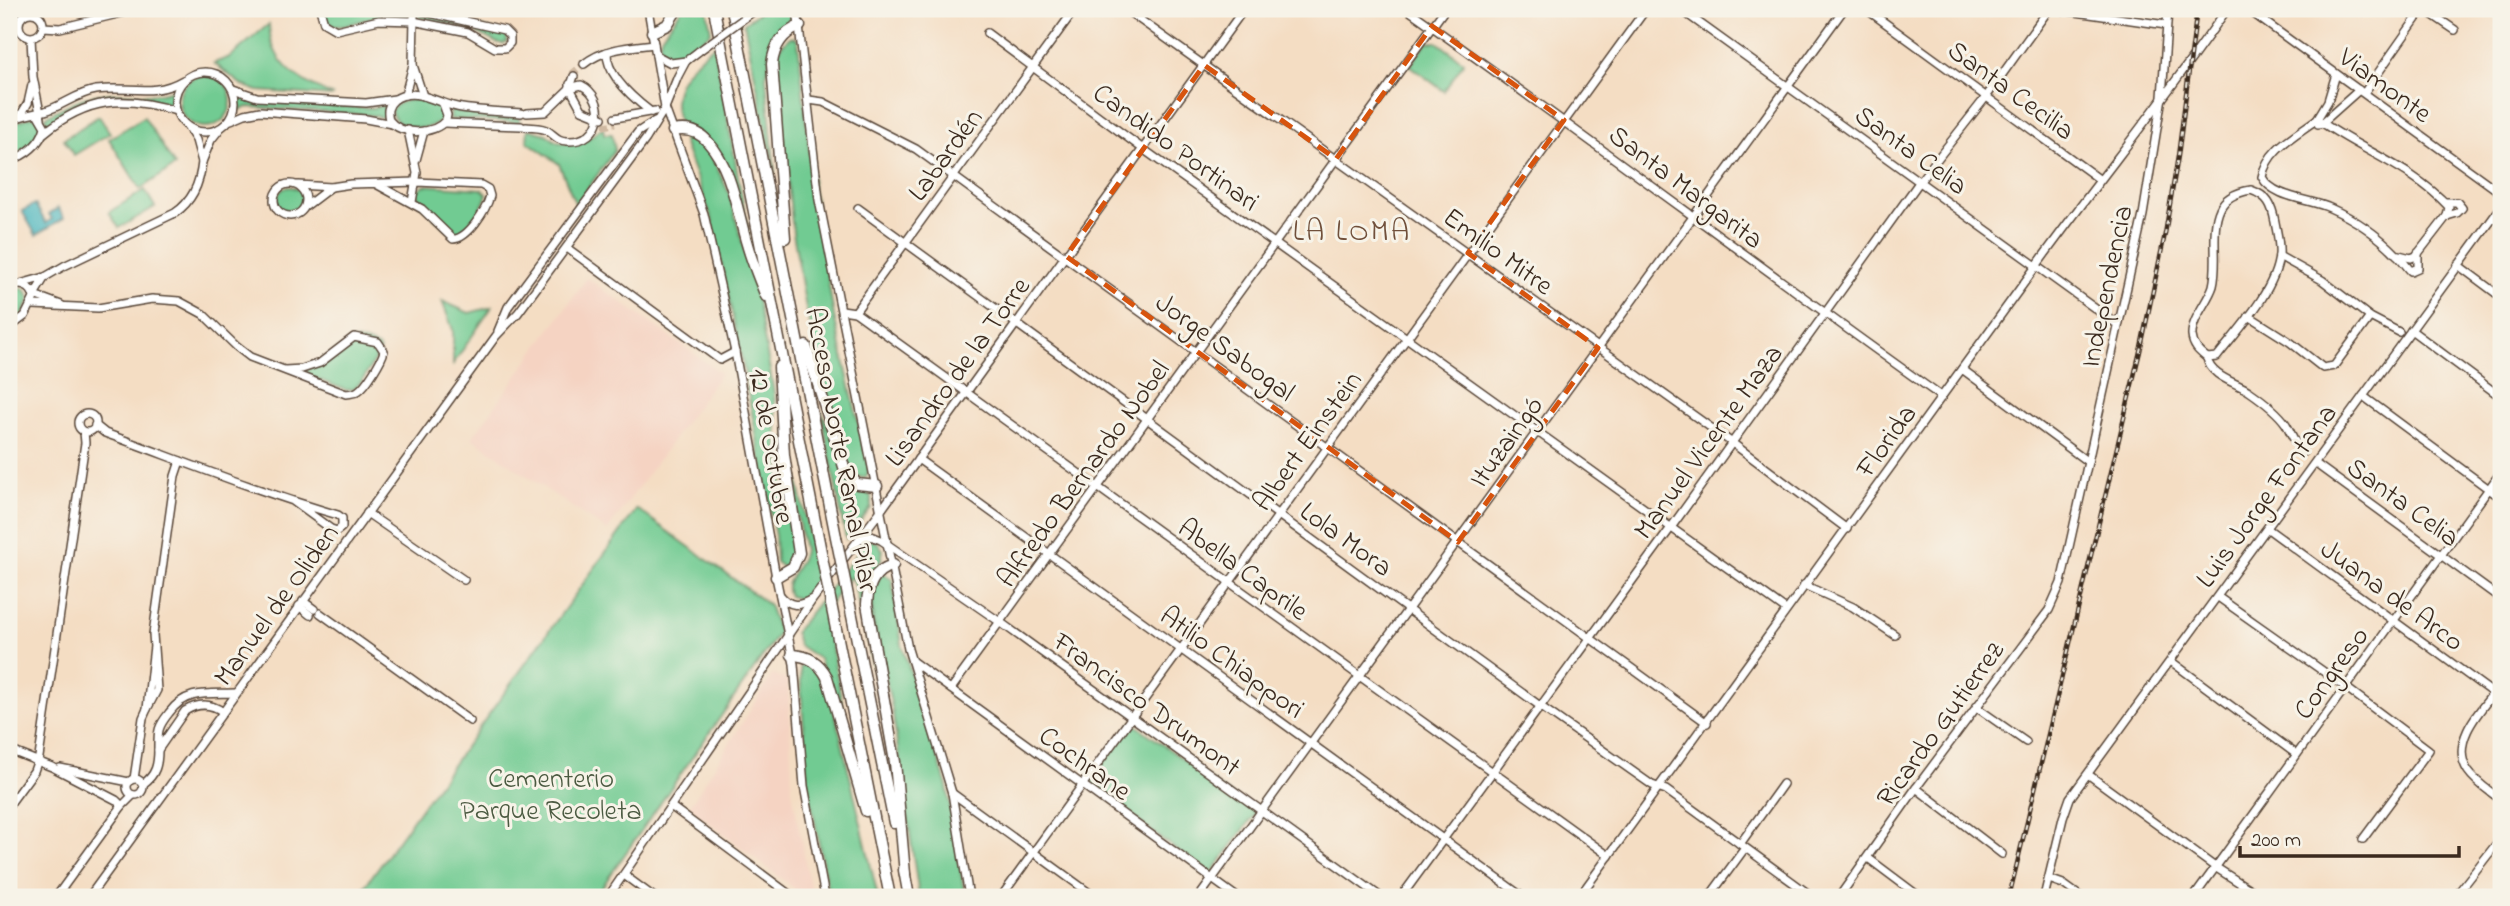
<svg xmlns="http://www.w3.org/2000/svg" width="2510" height="906" viewBox="0 0 2510 906" font-family="'Indie Flower',sans-serif">
<rect width="100%" height="100%" fill="#f7f3e8"/>
<filter id="ink" filterUnits="userSpaceOnUse"><feTurbulence type="fractalNoise" baseFrequency=".0143" numOctaves="2"/><feDisplacementMap in="SourceGraphic" scale="14" xChannelSelector="R" yChannelSelector="G"/><feConvolveMatrix kernelMatrix="1 2 1 2 8 2 1 2 1" color-interpolation-filters="sRGB"/></filter>
<filter id="wash" filterUnits="userSpaceOnUse"><feTurbulence type="fractalNoise" baseFrequency=".00686" numOctaves="4" result="noise"/><feDisplacementMap in="SourceGraphic" scale="28" xChannelSelector="R" yChannelSelector="G"/><feGaussianBlur stdDeviation="1.57" result="paint"/><feColorMatrix in="noise" values="0 0 0 0 0 0 0 0 0 0 0 0 0 0 0 0 0 1.4 0 .05"/><feComposite in="paint" operator="in"/></filter>
<g filter="url(#wash)">
<rect width="100%" height="100%" fill="#f4ddc3"/>
<g fill="#f5d3c2">
<polygon points="587,278 721,373 607,531 472,438"/>
<polygon points="773,674 788,681 792,791 812,897 805,897 689,807"/>
</g>
<g fill="#71cb92" stroke="#567a58" stroke-width="2">
<polygon points="323,9 408,10 410,13 408,16 374,17 344,26 333,26 326,20"/>
<path d="M 681,9 L 707,9 L 711,32 C 701,39 675,68 663,53 C 659,48 659,43 661,37 C 666,27 676,20 681,9 Z"/>
<polygon points="764,9 791,9 789,26 774,40 766,77 775,174 744,23"/>
<polygon points="419,13 504,33 507,36 507,42 503,44 495,42 471,29 418,17 417,14"/>
<path d="M 269,24 C 270,65 301,82 334,96 L 258,91 L 242,85 L 214,63 L 230,57 Z"/>
<path d="M 790,37 L 796,38 L 798,41 L 813,189 L 834,316 L 869,470 L 866,477 C 855,480 851,469 845,461 L 806,309 L 793,232 L 776,66 L 780,47 Z"/>
<polygon points="1427,42 1437,42 1464,62 1444,91 1410,66"/>
<path d="M 714,45 L 752,252 L 724,161 L 679,122 C 665,88 690,65 714,45 Z"/>
<circle cx="205" cy="101" r="26"/>
<path d="M 175,89 L 173,106 C 135,89 76,92 48,126 L 45,117 C 63,107 81,96 102,94 C 127,91 151,99 175,89 Z"/>
<polygon points="239,95 252,102 372,108 387,105 384,108 386,118 370,115 249,107 238,110"/>
<path d="M 426,99 L 439,104 L 442,120 C 430,132 394,131 391,110 C 399,99 413,100 426,99 Z"/>
<polygon points="451,109 459,112 520,117 519,122 450,119"/>
<polygon points="99,116 110,133 74,155 64,139"/>
<path d="M 30,117 L 37,117 L 41,121 C 41,141 26,150 9,156 L 9,125 Z"/>
<polygon points="144,117 175,166 140,189 109,139"/>
<polygon points="603,127 604,134 612,134 615,150 576,205 559,164 527,141 528,129 546,134 557,142 572,144 586,140"/>
<polygon points="692,136 699,139 707,146 729,193 757,298 774,393 780,471 796,549 792,563 784,568 776,562 775,536 743,365 712,219 683,142 684,138"/>
<path d="M 424,185 L 482,189 L 487,194 C 483,208 468,233 454,236 L 419,203 L 417,191 Z"/>
<circle cx="290" cy="200" r="13"/>
<polygon points="145,190 155,207 119,228 109,212"/>
<polygon points="13,288 25,289 30,299 23,314 9,324 9,290"/>
<polygon points="442,301 469,313 492,307 453,364 453,330"/>
<polygon points="353,340 366,342 378,347 380,351 362,381 354,389 346,390 306,375 304,372"/>
<polygon points="821,411 860,488 871,496 871,508 846,539"/>
<path d="M 787,428 L 818,578 L 804,596 L 799,599 L 789,596 C 780,581 802,567 804,550 L 789,473 Z"/>
<polygon points="637,509 769,605 779,633 595,897 357,897"/>
<polygon points="868,540 877,542 883,550 881,560 869,577 880,696 852,575 825,611 849,740 819,659 798,645 795,632"/>
<polygon points="881,574 884,574 892,579 902,645 947,786 965,897 919,897 892,708 873,620 872,594"/>
<polygon points="810,662 820,671 837,721 878,897 829,897 807,780 800,669 803,663"/>
<polygon points="1132,722 1256,813 1210,875 1087,783"/>
</g>
<polygon fill="#43b3bc" stroke="#3f6e6d" stroke-width="2" points="35,204 46,223 52,219 49,214 58,208 64,218 36,235 22,211"/>
</g>
<g filter="url(#ink)">
<g fill="none" stroke-linecap="round" stroke-linejoin="round">
<g stroke="#cfb9a2" stroke-width="7" stroke-dasharray="7 3.5" stroke-linecap="butt">
<polyline points="572,74 584,64"/>
<polyline points="603,126 615,124"/>
</g>
<defs>
<g id="minor">
<polyline points="320,9 324,23 336,30 379,20 413,21 468,32 495,48 505,48 510,43 510,36 504,30 412,9"/>
<polyline points="648,9 665,108 704,214 735,352 776,577 794,664 804,786 825,897"/>
<polyline points="797,9 819,200 908,649 952,793 969,897"/>
<polyline points="1125,9 1731,442 1847,529"/>
<path d="M 1407,9 C 1587,136 1762,269 1942,397"/>
<polyline points="1680,9 2118,325"/>
<polyline points="1866,9 2099,179"/>
<polyline points="2055,9 2166,25"/>
<polyline points="2247,9 2501,193"/>
<polyline points="2424,9 2455,30"/>
<circle cx="31" cy="25" r="12"/>
<polyline points="43,27 60,28 138,9"/>
<polyline points="987,33 1143,149 1786,610"/>
<polyline points="31,38 33,77 41,118"/>
<path d="M 607,52 C 606,75 634,99 651,112"/>
<polyline points="656,55 671,63 686,61"/>
<path d="M 584,64 C 604,48 629,47 654,44"/>
<polyline points="413,65 414,17"/>
<circle cx="205" cy="102" r="30"/>
<path d="M 2336,74 L 2328,101 L 2317,119 C 2296,135 2267,149 2262,177 C 2273,198 2310,199 2330,208 C 2355,219 2378,235 2397,255 C 2403,260 2406,266 2411,271 L 2418,268 L 2418,253"/>
<polyline points="570,84 570,88 582,110 602,118"/>
<polyline points="233,89 257,97 366,103 395,99"/>
<polyline points="2364,93 2423,9"/>
<polyline points="405,95 413,65 423,96"/>
<polyline points="809,100 823,102 916,149 1707,723"/>
<path d="M 443,104 L 447,115 L 446,120 C 434,135 401,136 389,120 C 387,112 387,106 394,100 C 415,84 440,106 462,108 C 481,111 502,112 521,113"/>
<polyline points="22,113 28,103 32,85"/>
<polyline points="527,113 545,112 570,88 574,76"/>
<polyline points="615,118 655,111"/>
<path d="M 2317,119 C 2359,150 2413,167 2449,207 L 2447,216 L 2416,256 L 2411,258 L 2399,255"/>
<polyline points="231,120 245,114 260,111 366,119 392,124"/>
<path d="M 9,122 C 21,114 31,115 45,111 C 63,106 77,93 96,90 C 129,85 152,98 183,80"/>
<polyline points="444,123 521,126"/>
<polyline points="2318,124 2322,123 2359,90"/>
<path d="M 526,127 C 533,128 542,127 548,131 C 555,136 558,141 567,141 C 604,143 608,98 581,85 L 570,88"/>
<polyline points="189,129 196,140 202,162 211,140 219,130"/>
<polyline points="408,130 417,173 412,202"/>
<path d="M 44,133 C 87,98 123,95 176,111"/>
<polyline points="416,160 424,131"/>
<path d="M 9,161 C 25,156 41,144 45,127 L 38,115"/>
<circle cx="290" cy="200" r="16"/>
<polyline points="298,185 331,187 306,206"/>
<path d="M 331,187 L 351,184 L 417,182 L 481,185 L 488,189 L 490,196 C 486,210 468,239 453,239 L 422,209 L 376,184"/>
<path d="M 2251,190 C 2268,196 2272,205 2275,222 C 2277,233 2280,244 2279,255 C 2276,290 2238,330 2217,357 L 2207,358 C 2200,352 2193,347 2192,336 C 2191,319 2208,302 2213,286 C 2219,262 2210,230 2220,209 C 2225,197 2239,192 2251,190 Z"/>
<polyline points="2445,202 2457,202 2462,208 2457,213 2447,216"/>
<polyline points="858,208 1540,706 1652,785 1666,790 1813,897"/>
<polyline points="567,248 720,360 735,352"/>
<polyline points="2279,256 2322,280 2370,317 2399,332"/>
<polyline points="2458,265 2501,297"/>
<polyline points="45,277 34,295 61,305"/>
<path d="M 20,284 L 45,277 L 64,266 L 175,213 C 193,201 200,183 202,162"/>
<path d="M 9,287 C 20,283 32,285 34,298 L 25,316 L 9,328"/>
<path d="M 33,305 L 98,308 L 152,299 L 179,301 L 203,314 L 237,347 L 250,357 L 346,394 C 351,393 354,394 358,391 C 366,386 382,360 384,351 L 378,342 L 354,337 L 320,363 L 302,369 L 285,370"/>
<polyline points="842,310 855,312 1609,856"/>
<polyline points="855,312 1075,9"/>
<polyline points="2249,316 2290,342 2323,368 2334,366 2370,317"/>
<polyline points="2411,330 2501,397"/>
<polyline points="498,331 508,307 638,132 655,121"/>
<path d="M 2207,358 C 2210,376 2235,382 2249,391 C 2262,400 2277,411 2286,424 C 2292,434 2294,443 2303,452"/>
<polyline points="1962,369 2088,462"/>
<polyline points="2363,396 2501,498"/>
<circle cx="87" cy="423" r="9"/>
<path d="M 95,425 L 105,433 C 182,461 259,492 338,515 L 342,518 L 342,527 L 337,531 L 331,529 L 294,502"/>
<polyline points="918,459 1523,897"/>
<polyline points="2316,464 2501,599"/>
<polyline points="367,513 464,580"/>
<polyline points="2268,529 2494,694"/>
<polyline points="860,539 871,536 881,540 1000,622 1381,897"/>
<polyline points="1804,585 1853,607 1895,635"/>
<path d="M 780,595 C 790,607 799,607 812,599"/>
<polyline points="2218,597 2344,686 2429,750 2363,839"/>
<polyline points="303,601 314,609"/>
<polyline points="299,606 310,615"/>
<polyline points="320,613 470,721"/>
<polyline points="154,646 147,709 157,690 153,634 175,476 180,461"/>
<polyline points="912,661 1237,897"/>
<polyline points="2172,662 2296,754"/>
<path d="M 2501,684 C 2484,706 2448,741 2468,771 C 2476,783 2490,791 2501,800"/>
<polyline points="951,689 1445,9"/>
<polyline points="1976,707 2026,742"/>
<path d="M 223,712 C 211,703 198,703 185,711 L 158,750 C 158,731 157,728 169,713 C 186,689 209,694 236,693"/>
<polyline points="9,750 52,767 116,800 122,806"/>
<polyline points="60,768 129,782"/>
<polyline points="2089,775 2215,867 2262,897"/>
<circle cx="135" cy="787" r="8"/>
<polyline points="134,779 143,718 147,709"/>
<path d="M 143,784 C 156,775 158,764 158,750"/>
<polyline points="1916,788 2002,854"/>
<polyline points="952,793 1095,897"/>
<polyline points="9,805 34,771 39,757 85,443 84,432"/>
<polyline points="672,807 793,897"/>
<polyline points="1740,844 1783,784"/>
<polyline points="1868,858 1920,897"/>
<polyline points="624,875 654,897"/>
<polyline points="2049,879 2063,884 2081,897"/>
<polyline points="56,897 122,806 133,795"/>
<polyline points="89,897 496,336 518,313 646,139 665,108 678,76 686,61 699,51"/>
<polyline points="608,897 813,599 882,509 1244,9"/>
<polyline points="1001,897 1646,9"/>
<polyline points="1199,897 1844,9"/>
<polyline points="1401,897 1670,529 1920,181 1986,97 2049,9"/>
<path d="M 1579,897 L 2037,265 C 2099,179 2167,97 2227,9"/>
<polyline points="1709,897 1745,848"/>
<polyline points="1839,897 1916,788 2049,610 2061,583 2143,215 2162,97 2168,9"/>
<polyline points="2044,897 2063,818 2070,798 2501,207"/>
<polyline points="2194,897 2501,472"/>
<polyline points="2455,897 2501,838"/>
</g>
<g id="highway">
<polyline points="714,9 822,557"/>
<polyline points="732,9 836,537"/>
<polyline points="652,32 667,25 677,9"/>
<path d="M 673,131 C 687,128 699,131 708,142 C 732,168 737,212 747,244 C 752,262 759,279 766,296"/>
<path d="M 785,238 L 772,64 C 774,46 782,33 800,26"/>
<polyline points="806,346 845,470 857,484 877,486"/>
<path d="M 893,565 C 873,571 868,585 867,604 L 895,762 L 905,874"/>
<polyline points="776,577 793,567 799,553 784,455 779,367"/>
<polyline points="846,586 894,823"/>
<polyline points="831,604 890,897"/>
<path d="M 792,655 C 809,656 819,662 827,677 L 866,811"/>
<polyline points="904,870 909,897"/>
</g>
</defs>
<use href="#minor" stroke="#574537" stroke-width="10"/>
<use href="#highway" stroke="#574537" stroke-width="13"/>
<use href="#minor" stroke="#fff" stroke-width="7"/>
<use href="#highway" stroke="#fff" stroke-width="10"/>
<defs>
<polyline id="rail" points="2009,897 2141,347 2165,234 2178,156 2197,9"/>
</defs>
<use href="#rail" stroke="#3b2a1e" stroke-width="4.5"/>
<use href="#rail" stroke="#f7f3e8" stroke-width="2" stroke-dasharray="5" stroke-linecap="butt"/>
<defs>
<polyline id="minor-bridge" points="699,51 754,11"/>
<g id="highway-bridge">
<polyline points="836,537 846,586"/>
<polyline points="822,557 831,604"/>
</g>
</defs>
<use href="#minor-bridge" stroke="#574537" stroke-width="10" stroke-linecap="butt"/>
<use href="#highway-bridge" stroke="#574537" stroke-width="13" stroke-linecap="butt"/>
<use href="#minor-bridge" stroke="#fff" stroke-width="7"/>
<use href="#highway-bridge" stroke="#fff" stroke-width="10"/>
</g>
</g>
<path fill="none" stroke="#d7540e" stroke-width="5" stroke-dasharray="14 9" stroke-linejoin="round" d="M 1432,26 L 1564,120 L 1468,253 L 1598,348 L 1458,542 L 1066,256 L 1204,65 L 1336,159 Z"/>
<g text-anchor="middle" stroke-width="6" stroke-linejoin="round" paint-order="stroke">
<g font-size="28" fill="#3b2a1e" stroke="#f7f3e8">
<text transform="translate(2386 84) rotate(36)" y="10">Viamonte</text>
<text transform="translate(2012 89) rotate(36)" y="10">Santa Cecilia</text>
<text transform="translate(1177 146) rotate(36)" y="10">Candido Portinari</text>
<text transform="translate(1912 149) rotate(36)" y="10">Santa Celia</text>
<text transform="translate(944 154) rotate(-54)" y="10">Labardén</text>
<text transform="translate(1687 186) rotate(37)" y="10">Santa Margarita</text>
<text transform="translate(1499 250) rotate(36)" y="10">Emilio Mitre</text>
<text transform="translate(2105 286) rotate(-78)" y="10">Independencia</text>
<text transform="translate(1226 346) rotate(36)" y="10">Jorge Sabogal</text>
<text transform="translate(956 371) rotate(-54)" y="10">Lisandro de la Torre</text>
<text transform="translate(1306 440) rotate(-54)" y="10">Albert Einstein</text>
<text transform="translate(1885 440) rotate(-54)" y="10">Florida</text>
<text transform="translate(1505 441) rotate(-54)" y="10">Ituzaingó</text>
<text transform="translate(1707 441) rotate(-54)" y="10">Manuel Vicente Maza</text>
<text transform="translate(773 446) rotate(80)" y="10">12 de Octubre</text>
<text transform="translate(843 449) rotate(79)" y="10">Acceso Norte Ramal Pilar</text>
<text transform="translate(1082 473) rotate(-54)" y="10">Alfredo Bernardo Nobel</text>
<text transform="translate(2265 495) rotate(-54)" y="10">Luis Jorge Fontana</text>
<text transform="translate(2404 501) rotate(36)" y="10">Santa Celia</text>
<text transform="translate(1347 538) rotate(36)" y="10">Lola Mora</text>
<text transform="translate(1244 568) rotate(36)" y="10">Abella Caprile</text>
<text transform="translate(2393 594) rotate(36)" y="10">Juana de Arco</text>
<text transform="translate(275 604) rotate(-54)" y="10">Manuel de Oliden</text>
<text transform="translate(1233 661) rotate(36)" y="10">Atilio Chiappori</text>
<text transform="translate(2330 672) rotate(-54)" y="10">Congreso</text>
<text transform="translate(1148 703) rotate(36)" y="10">Francisco Drumont</text>
<text transform="translate(1939 723) rotate(-54)" y="10">Ricardo Gutierrez</text>
<text transform="translate(1086 762) rotate(36)" y="10">Cochrane</text>
</g>
<g font-size="28" fill="#4b5a41" stroke="#f7f3e8">
<text x="551" y="787">Cementerio<tspan x="551" dy="32">Parque Recoleta</tspan></text>
</g>
<g font-size="30" letter-spacing="2" fill="#71503b" stroke="#f7f3e8">
<text x="1352" y="240">LA LOMA</text>
</g>
</g>
<rect width="2510" height="906" fill="none" stroke="#f7f3e8" stroke-width="35"/>
<path d="M2240 846v10h219v-10" fill="none" stroke="#3b2a1e" stroke-width="3.5"/>
<text x="2251" y="846" font-size="21" fill="#3b2a1e" stroke="#f7f3e8" stroke-width="5" paint-order="stroke">200 m</text>
</svg>
